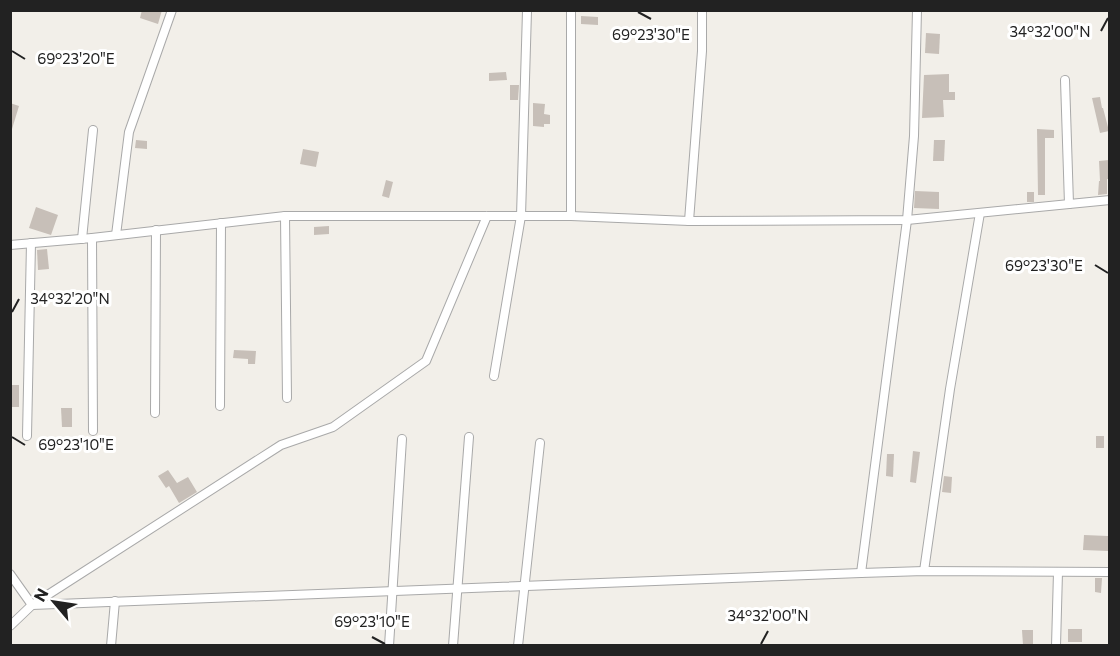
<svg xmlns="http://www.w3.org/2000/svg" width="1120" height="656" viewBox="0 0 1120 656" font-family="Commissioner,sans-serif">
<rect width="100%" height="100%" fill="#f2efe9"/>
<g fill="#c7bfb8">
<polygon points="142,10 162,10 158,24 140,18"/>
<polygon points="581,16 598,17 598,25 581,24"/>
<polygon points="926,33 940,34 939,54 925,53"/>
<polygon points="506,72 507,80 489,81 489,73"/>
<polygon points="949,74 949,92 955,92 955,100 943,100 944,117 922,118 924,75"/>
<polygon points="510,85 519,85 518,100 510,100"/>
<polygon points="1100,97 1102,108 1103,108 1109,131 1100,133 1092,98"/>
<polygon points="10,103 19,106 12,129 10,129"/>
<polygon points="533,103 545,104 544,114 550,115 550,124 544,124 544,127 533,126"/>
<polygon points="1037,129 1054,130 1054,138 1045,138 1045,195 1038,195"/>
<polygon points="136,140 147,141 147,149 135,148"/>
<polygon points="934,140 945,140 944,161 933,161"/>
<polygon points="303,149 319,152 316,167 300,164"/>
<polygon points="1109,160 1110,179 1107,179 1107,194 1098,195 1099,181 1100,181 1099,161"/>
<polygon points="386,180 393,182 389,198 382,196"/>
<polygon points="915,191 939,192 939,209 914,208"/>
<rect x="1027" y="192" width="7" height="10"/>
<polygon points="36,207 58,215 51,235 29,228"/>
<polygon points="329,226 329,234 314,235 314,227"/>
<polygon points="47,249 49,269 38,270 37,250"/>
<polygon points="234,350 256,351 255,364 248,364 248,359 233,358"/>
<rect x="10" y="385" width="9" height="22"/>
<polygon points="61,408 72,408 72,427 62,427"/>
<rect x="1096" y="436" width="8" height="12"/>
<polygon points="913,451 920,452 916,483 910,482"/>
<polygon points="887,454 894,454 893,477 886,476"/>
<polygon points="168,470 177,483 188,477 197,492 179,503 169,486 166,488 158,476"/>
<polygon points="944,476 952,477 951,493 942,492"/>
<polygon points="1084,535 1108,536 1108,551 1083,550"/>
<polygon points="1095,578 1102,578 1101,593 1095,592"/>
<rect x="1068" y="629" width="14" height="13"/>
<polygon points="1022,630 1033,630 1033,645 1023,645"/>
</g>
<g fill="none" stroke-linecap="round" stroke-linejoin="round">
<defs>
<g id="minor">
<polyline points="1065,80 1069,204"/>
<polyline points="285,216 287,398"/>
<polyline points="571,216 571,10"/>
<polyline points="689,221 702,51 702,10"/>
<polyline points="116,235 129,132 172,10"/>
<polyline points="92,238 93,431"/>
<polyline points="82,239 93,130"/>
<polyline points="10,245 92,238 285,216 571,216 689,221 907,220 1110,200"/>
<polyline points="494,376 521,216 527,11"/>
<polyline points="220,406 221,223"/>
<polyline points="155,413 156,230"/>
<polyline points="27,436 31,243"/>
<polyline points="924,571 950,389 980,213"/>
<polyline points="861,573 907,220 914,136 917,10"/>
<polyline points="10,574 32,605 861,573 924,571 1110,572"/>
<polyline points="10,626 32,605 281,445 333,427 426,361 487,216"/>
<polyline points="111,646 115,601"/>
<polyline points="389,646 402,439"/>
<polyline points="453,646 469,437"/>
<polyline points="518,646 540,443"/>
<polyline points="1056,646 1058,572"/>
</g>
</defs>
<use href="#minor" stroke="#a9a9a9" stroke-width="10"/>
<use href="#minor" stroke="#fff" stroke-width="8"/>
</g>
<path fill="none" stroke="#222" stroke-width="2" d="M 638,12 L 651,19M 1101,31 L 1108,18M 12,51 L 25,59M 1095,265 L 1108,273M 12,312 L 19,299M 12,437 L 25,445M 372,637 L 385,644M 761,644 L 768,631"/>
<g font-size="15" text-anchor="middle" fill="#222" stroke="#fff" stroke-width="6" stroke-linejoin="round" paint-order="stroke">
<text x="1050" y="37">34°32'00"N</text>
<text x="651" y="40">69°23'30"E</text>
<text x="76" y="64">69°23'20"E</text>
<text x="1044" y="271">69°23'30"E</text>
<text x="70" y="304">34°32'20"N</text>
<text x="76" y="450">69°23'10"E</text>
<text x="768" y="621">34°32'00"N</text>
<text x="372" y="627">69°23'10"E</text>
</g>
<rect width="1120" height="656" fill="none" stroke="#222222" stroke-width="24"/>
<g transform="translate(54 602) rotate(299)" stroke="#ffffff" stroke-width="4.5" paint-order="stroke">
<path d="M0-4.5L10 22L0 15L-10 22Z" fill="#222222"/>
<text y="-9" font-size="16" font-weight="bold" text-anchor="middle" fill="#222222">N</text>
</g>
</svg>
